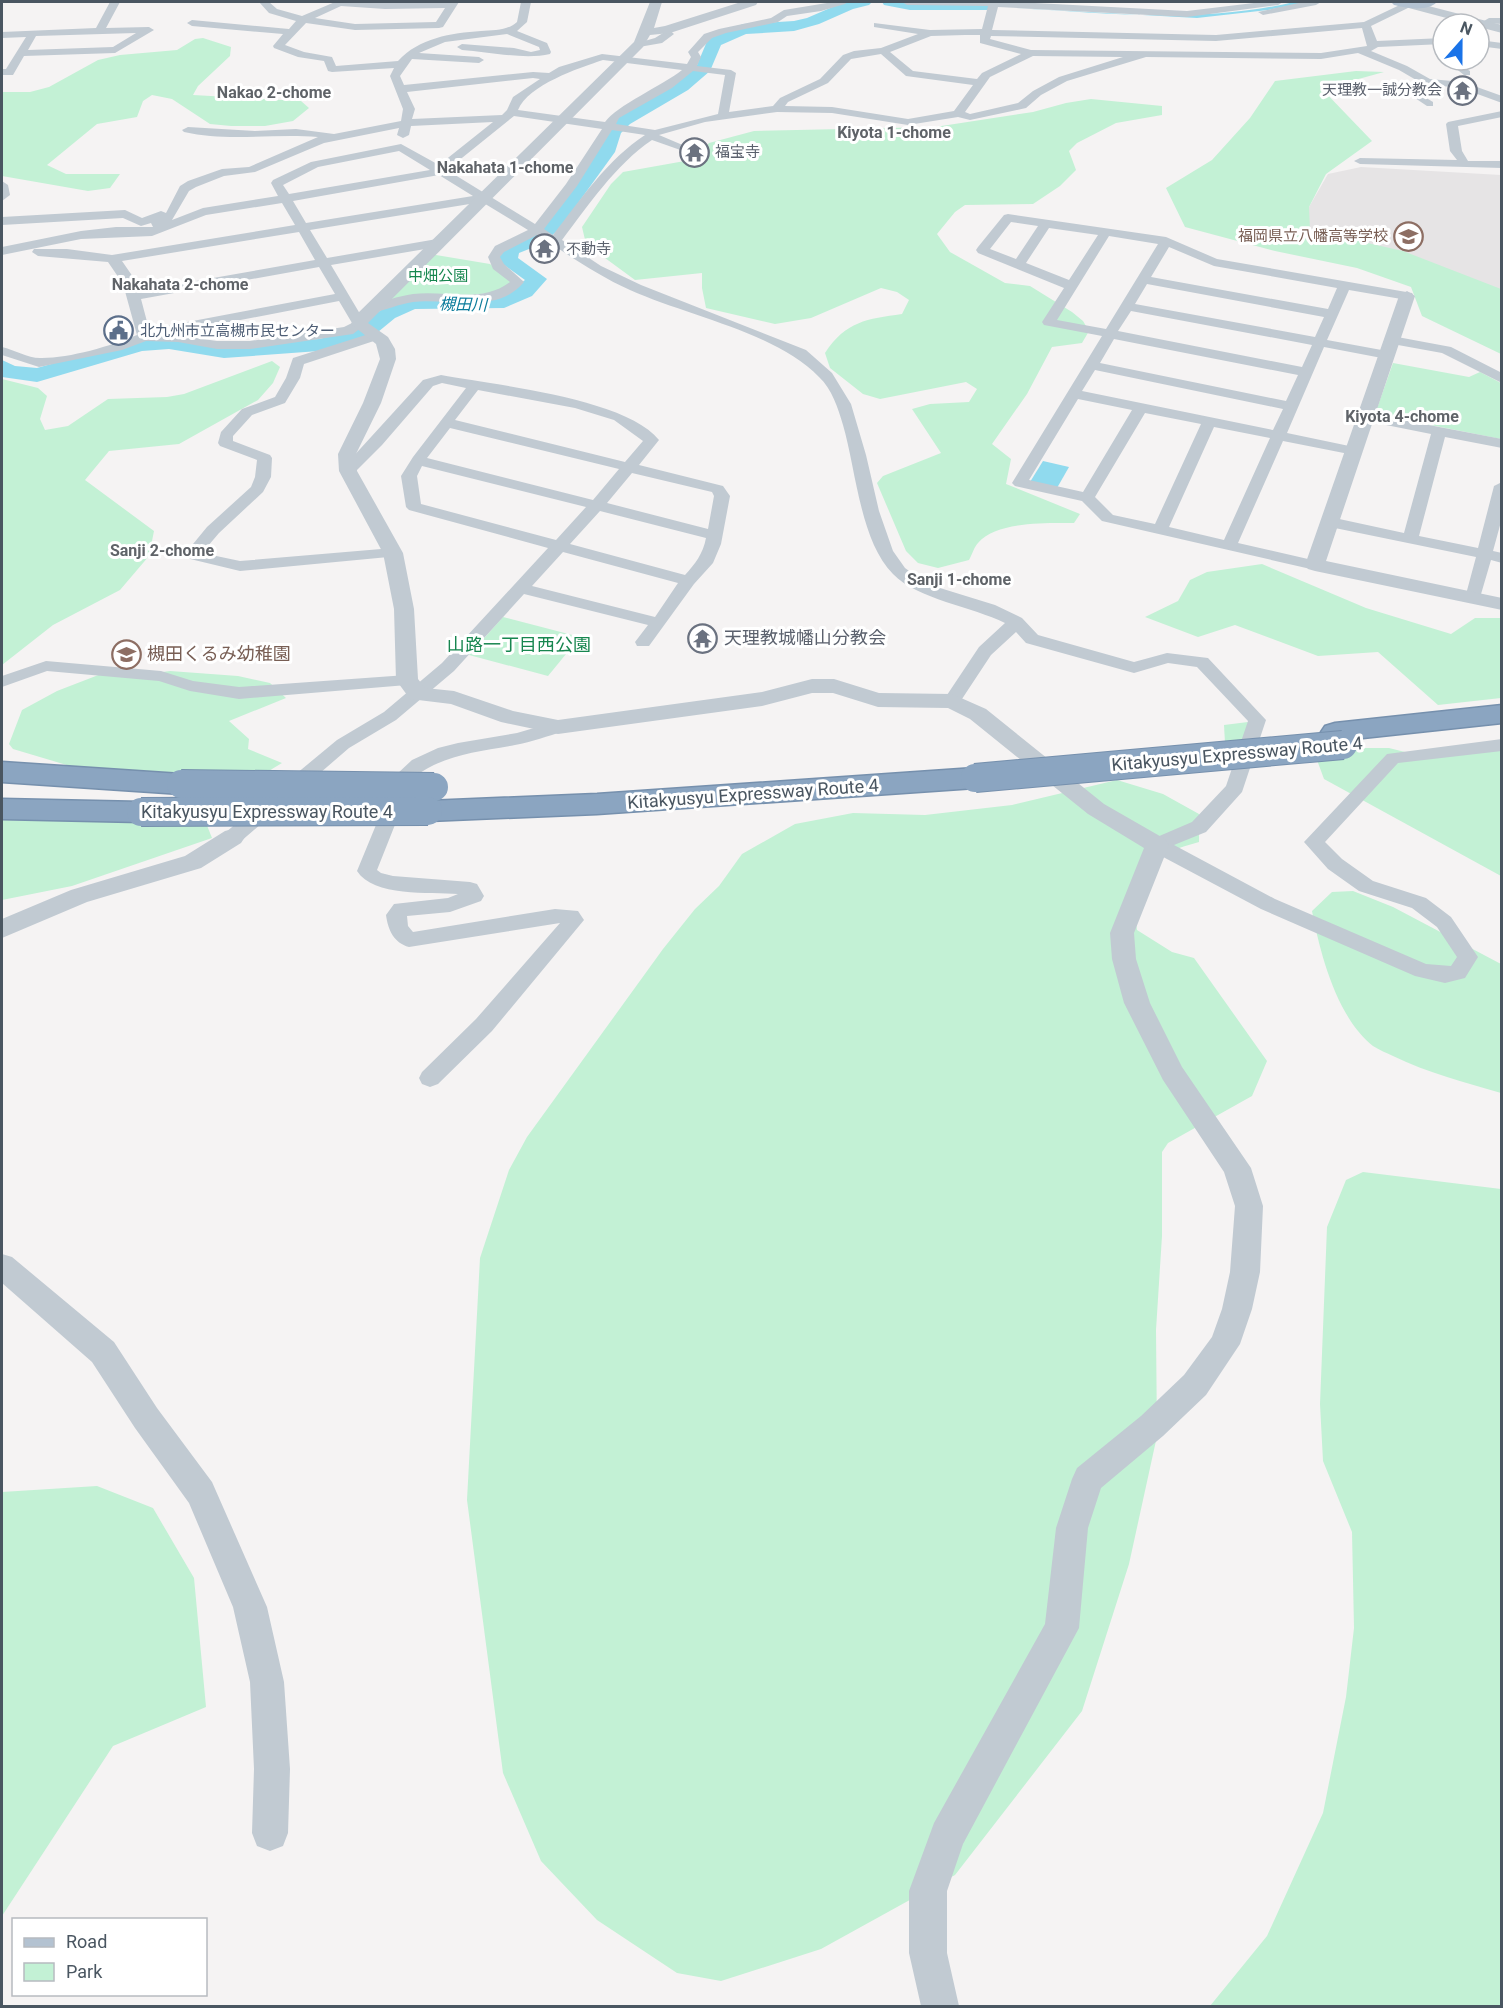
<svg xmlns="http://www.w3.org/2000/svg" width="1503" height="2008" viewBox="0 0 1503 2008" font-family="Roboto,'Noto Sans JP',sans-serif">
<rect width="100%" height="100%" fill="#f5f3f3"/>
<polygon fill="#e6e4e5" points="1361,167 1501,175 1501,303 1323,242 1301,221 1328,174"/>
<g fill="#c3f1d5">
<polygon points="203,38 231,47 230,56 198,86 193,95 301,101 309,108 293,121 265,126 231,126 210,124 172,99 152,95 143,101 137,117 97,124 47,165 66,174 120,174 110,188 88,191 2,176 2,92 30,92 49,87 98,60 120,55 177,50 195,39"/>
<polygon points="1356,71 1384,72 1322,89 1372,141 1326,174 1309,207 1310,230 1403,251 1501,289 1501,354 1422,316 1411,287 1357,268 1275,251 1185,227 1166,188 1212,160 1250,118 1275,81"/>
<path d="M 1091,99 L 1162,106 L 1162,115 L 1116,123 L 1077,143 L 1069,151 L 1076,170 L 1060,186 L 1033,204 L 965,205 L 955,212 L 937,234 L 950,252 L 1005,283 L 1030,286 L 1072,312 L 1083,321 L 1089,331 L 1082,343 L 1052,347 L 1027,394 L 992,444 L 1011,459 L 1006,484 L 1080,514 L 1074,523 C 1048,523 996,521 978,543 C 974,547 972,555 969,560 L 938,568 L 918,563 L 906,551 L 877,483 L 883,476 L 941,453 L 912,409 L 930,404 L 969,402 L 977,389 L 966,382 L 880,399 L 863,394 L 830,368 L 825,353 C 846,321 867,319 902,314 L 909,300 L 897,292 L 881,288 L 811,318 L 775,324 L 706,308 L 702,288 L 702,273 L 635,280 L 586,244 L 582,227 L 611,184 L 623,172 L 696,159 L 709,143 L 754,131 L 935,127 L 1033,112 L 1066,103 Z"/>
<polygon points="430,254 490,264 513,282 499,292 386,304"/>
<polygon points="272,361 280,367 273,383 258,400 179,444 109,451 85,480 154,531 149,556 120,590 53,625 2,665 2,379 38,388 47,396 40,419 45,430 68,426 108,399 167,397 184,394"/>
<polygon points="1393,363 1469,377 1480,372 1501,383 1501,439 1375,414"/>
<polygon points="1262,564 1366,608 1451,634 1475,618 1501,618 1501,698 1438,705 1378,652 1318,656 1235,625 1198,637 1145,617 1178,601 1190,580 1207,572"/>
<polygon points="503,617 580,637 548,676 469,655"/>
<polygon points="170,671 238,676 270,683 286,698 229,721 249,739 248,749 282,763 267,772 196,774 70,766 13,749 9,744 22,710 57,691 101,674 140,675"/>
<polygon points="1248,722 1244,739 1225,743 1224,725"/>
<polygon points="1501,741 1501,876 1324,779 1317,760 1356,748 1389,748 1413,754"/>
<path d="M 1117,780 L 1163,794 L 1199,814 L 1199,842 C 1172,850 1142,857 1134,888 C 1131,900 1136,918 1137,930 L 1172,952 L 1194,958 L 1267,1061 L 1252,1096 L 1168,1143 L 1162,1152 L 1162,1236 L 1156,1330 L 1157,1436 L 1129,1564 L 1082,1711 L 955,1875 L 821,1949 L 721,1981 L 677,1973 L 597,1920 L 541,1861 L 503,1773 L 467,1500 L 480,1258 L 509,1170 L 527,1137 L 663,949 L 695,909 L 719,886 L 742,854 L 795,824 L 853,813 L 925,815 L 1012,805 Z"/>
<polygon points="2,820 206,823 212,838 72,886 2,900"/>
<path d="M 1353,891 L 1393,907 L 1501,964 L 1501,1093 C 1464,1082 1428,1073 1393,1056 C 1387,1053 1379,1050 1373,1046 C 1337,1018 1320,953 1312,911 L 1332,892 Z"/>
<polygon points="1363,1172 1501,1189 1501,2006 1210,2006 1267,1936 1323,1813 1346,1697 1354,1628 1352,1532 1323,1461 1320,1404 1327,1227 1346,1180"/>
<polygon points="97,1486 153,1508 194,1578 206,1707 113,1746 2,1916 2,1492"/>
</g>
<g fill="#90daee">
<path d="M 1294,2 L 1309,2 L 1268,10 L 1197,18 L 998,7 C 1097,12 1197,25 1294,2 Z"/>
<polygon points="1043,461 1069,467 1057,488 1030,482"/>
</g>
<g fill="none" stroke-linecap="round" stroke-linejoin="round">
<g fill="#90daee" fill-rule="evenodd">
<polygon points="844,2 872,2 869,5 853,9 819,24 794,31 746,34 721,45 710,71 688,90 630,124 621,133 615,152 560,228 544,243 519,253 518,258 547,279 532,296 504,308 415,309 395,318 367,341 319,351 224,358 169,349 142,351 37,382 2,377 2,360 15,366 37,368 140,339 169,337 224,346 319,339 352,331 381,310 412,297 495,298 512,290 525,280 497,260 503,246 530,235 546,220 597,151 604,132 618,116 676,82 697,65 708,39 743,24 794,21 807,18"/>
<polygon points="882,2 994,2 997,5 989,10 910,10 884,5"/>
</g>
<defs>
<g id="motorway">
<polygon points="1502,705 1502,723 1335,741 1325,738 1321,732 1325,726 1335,723"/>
<polygon points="2,762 181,774 191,777 196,784 191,791 181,794 2,782"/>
<polygon points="975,768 985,771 990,778 985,785 975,788 597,814 428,821 418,818 413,811 418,804 428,801 597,794"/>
<polygon points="2,799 141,802 151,805 156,812 151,819 141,822 2,819"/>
</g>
</defs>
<use href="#motorway" stroke="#7690ad" stroke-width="3"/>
<g fill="#c1cad2" fill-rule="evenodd">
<polygon points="1457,63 1470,71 1470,75 1464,75 1454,67 1453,65"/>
<polygon points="1403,84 1433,102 1433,106 1427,106 1400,88 1399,86"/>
</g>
<g fill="#c1cad2" fill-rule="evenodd">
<path d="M 110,2 L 120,2 L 106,28 L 149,27 L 154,30 L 115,53 L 24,56 L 13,75 L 2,75 L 2,69 L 6,69 L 26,37 L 2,38 L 2,32 L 96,28 ZM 136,33 L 113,47 L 28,50 L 36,36 Z"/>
<path d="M 259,2 L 269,2 L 277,9 L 302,16 L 335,2 L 459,2 L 443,27 L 439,28 L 355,30 L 306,23 L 285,45 L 304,52 L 332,57 L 336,66 L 398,61 C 419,38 451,33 481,31 C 494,30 507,31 517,22 L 521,2 L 531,2 L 527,22 L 517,31 L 547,43 L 551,52 L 550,54 C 525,60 489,52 462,50 L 457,47 L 462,44 L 514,48 L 531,52 L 540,50 L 539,47 L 507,34 L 445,42 L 419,53 L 479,57 L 484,60 L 479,63 L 412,59 L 400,76 L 404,85 L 533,72 L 549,73 L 559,67 L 602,54 L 687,64 L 691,57 L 688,52 L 704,34 L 719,29 L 771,18 L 784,10 L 833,2 L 847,2 L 845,4 L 821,11 L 787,16 L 778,22 L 726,33 L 712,38 L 698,52 L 701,57 L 697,66 L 731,70 L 736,73 L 729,112 L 773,106 L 780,98 L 820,79 L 843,55 L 854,51 L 881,48 L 918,34 L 874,27 L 874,23 L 930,30 L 982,29 L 988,6 L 907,5 L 902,2 L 1014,2 L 1187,11 L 1262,2 L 1283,2 L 1278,5 L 1187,17 L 998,7 L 992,30 L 1216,35 L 1364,22 L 1406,2 L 1412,2 L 1412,6 L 1371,26 L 1377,41 L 1443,38 L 1443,44 L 1378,47 L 1371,51 L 1407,66 L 1430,79 L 1463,82 L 1502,96 L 1502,103 L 1461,88 L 1423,84 L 1399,70 L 1358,53 L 1321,59 L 1146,57 L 1067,81 L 1041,95 L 1026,108 L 970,120 L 958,117 L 908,125 L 832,113 L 777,112 L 705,122 L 659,135 L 692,149 L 686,152 L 652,140 C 615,165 588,206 562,240 L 601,266 L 641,285 L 806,350 L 832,373 L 851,404 L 866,455 L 879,511 L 893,551 L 905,568 L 927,584 L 995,605 L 1022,618 L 1038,635 L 1134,662 L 1167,653 L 1208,658 L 1266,720 L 1242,792 L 1206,832 L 1174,845 L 1275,899 L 1426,964 L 1451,966 L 1457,957 L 1437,927 L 1412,908 L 1359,891 L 1328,869 L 1304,842 L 1387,754 L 1502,739 L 1502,751 L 1398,763 L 1325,842 L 1342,859 L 1373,881 L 1426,898 L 1451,917 L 1478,957 L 1465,978 L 1445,983 L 1415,976 L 1261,909 L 1150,850 L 1147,845 L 1150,840 L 1192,822 L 1226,786 L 1248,721 L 1197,667 L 1168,663 L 1134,673 L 1026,643 L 1016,632 L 991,655 L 958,705 L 946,705 L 943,701 L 979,647 L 1005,623 C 973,607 917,599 893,574 C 860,541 856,469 843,425 C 838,408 832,389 819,377 C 775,332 688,316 630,290 C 596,275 568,254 537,235 L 504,252 L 500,257 L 504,264 L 524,282 C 497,315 449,298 413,302 C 399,304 386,310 372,313 L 367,312 L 365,309 L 367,306 C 383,302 398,296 413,294 C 446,290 481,304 510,282 L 493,269 L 488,257 L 495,246 L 528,230 L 482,202 L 310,230 L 327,258 L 437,239 L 443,243 L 437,247 L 331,265 L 366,324 L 353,334 L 250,349 L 217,349 L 178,342 L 146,341 L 122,350 L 39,367 L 2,355 L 2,347 C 15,350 29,359 42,358 C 70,358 111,346 137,335 L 123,284 L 108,262 L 38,256 L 32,252 L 34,249 L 67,249 L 112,255 L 295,225 L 282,203 L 206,215 L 152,236 L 81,239 L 2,255 L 2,247 L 81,231 L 116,227 L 153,227 L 151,223 L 141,226 L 123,218 L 2,225 L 2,217 L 125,210 L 142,218 L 161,211 L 166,213 L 180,186 L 188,181 L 222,169 L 249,167 L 318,137 C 274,133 228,142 184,132 L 182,130 L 188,127 L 255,131 L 296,129 L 334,134 L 401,121 L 403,109 L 390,76 L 394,68 L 332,72 L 328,71 L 324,61 L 298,57 L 274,48 L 273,46 L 283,34 L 192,26 L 187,23 L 192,20 L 289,29 L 296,21 L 269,13 ZM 341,6 L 385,9 L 445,8 L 436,22 L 355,24 L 315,18 ZM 1362,28 L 1367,46 L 1321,53 L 1031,50 L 990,39 L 991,36 L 1216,41 ZM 965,35 L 980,35 L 980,43 L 1021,54 L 982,73 L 977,79 L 913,71 L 890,52 L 931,36 ZM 881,54 L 906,76 L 973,85 L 954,111 L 908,119 L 832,107 L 785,106 L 788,102 L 828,83 L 851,59 ZM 1033,56 L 1123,57 L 1059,77 L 1033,91 L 1018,103 L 970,114 L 965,112 L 990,77 ZM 603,60 L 682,70 C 663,85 616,106 605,122 L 518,110 C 528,85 579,68 603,60 ZM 693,71 L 725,75 L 718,114 L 655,130 L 616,124 L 619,118 L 672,88 ZM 533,78 L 540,79 L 513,97 L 507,110 L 502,115 L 412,119 L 415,109 L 407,92 ZM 514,116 L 602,129 L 566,184 L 535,224 L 447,170 ZM 493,122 L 439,165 L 401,144 L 311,162 L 273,180 L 271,183 L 278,196 L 203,208 L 172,220 L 189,191 L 196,187 L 224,176 L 255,172 L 324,143 L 399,128 L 397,135 L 403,138 L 409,135 L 411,126 ZM 612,130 L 645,135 C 608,159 580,200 553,235 L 544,229 L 577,186 ZM 399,151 L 430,170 L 289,194 L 283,185 L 318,167 ZM 439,175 L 473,196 L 306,223 L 293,201 ZM 299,232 L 315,260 L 139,291 L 131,274 L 122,261 ZM 319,267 L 335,294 L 161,327 L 156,328 L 156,333 L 150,333 L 141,299 ZM 339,301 L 352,323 L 344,327 L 250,341 L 217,341 L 168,334 Z"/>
<polygon points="1303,2 1321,2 1316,5 1263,15 1258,12"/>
<polygon points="1489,18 1502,18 1502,24 1485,23 1484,21"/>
<polygon points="666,27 674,34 662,43 639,47 634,44 655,38 663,33 661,30"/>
<polygon points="1479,40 1502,43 1502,49 1479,46"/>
<polygon points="1502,111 1502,117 1458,126 1462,151 1468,161 1502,161 1502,168 1360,164 1354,161 1360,158 1457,160 1450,151 1446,124 1448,122"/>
<polygon points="2,181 8,185 10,195 2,201"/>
<path d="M 1008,214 L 1166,237 L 1217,259 L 1412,293 L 1414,296 L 1412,299 L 1407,300 L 1349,290 L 1327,340 L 1387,351 L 1394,355 L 1387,359 L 1324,347 L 1287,433 L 1354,447 L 1361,451 L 1354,455 L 1283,441 L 1238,543 L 1321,562 L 1323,565 L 1321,568 L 1315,570 L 1102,521 L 1082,501 L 1015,486 L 1012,483 L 1102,336 L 1044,325 L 1042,322 L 1064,288 L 978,253 L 976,250 L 978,247 L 1004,215 ZM 1011,222 L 1038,226 L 1016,259 L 990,249 ZM 1049,228 L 1098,235 L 1069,280 L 1026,263 ZM 1109,236 L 1158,244 L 1106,329 L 1057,320 ZM 1169,247 L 1214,266 L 1337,288 L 1328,309 L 1151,277 ZM 1147,284 L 1324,317 L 1315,337 L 1135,304 ZM 1131,311 L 1312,345 L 1302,367 L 1118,331 ZM 1114,339 L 1298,375 L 1286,401 L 1100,363 ZM 1095,370 L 1283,409 L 1273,430 L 1082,391 ZM 1078,399 L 1132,410 L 1083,492 L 1029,480 ZM 1145,413 L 1201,424 L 1155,524 L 1113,515 L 1095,497 ZM 1214,427 L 1270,438 L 1224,540 L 1169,527 Z"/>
<polygon points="375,332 380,333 382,336 380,339 304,364 300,378 285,403 252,415 233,436 233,441 270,455 272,458 271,477 263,492 219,533 202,553 240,561 393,548 399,550 401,553 399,556 240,571 186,558 184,555 207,527 251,487 255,477 257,460 220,446 218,443 221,432 242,409 275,397 286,378 293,358"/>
<polygon points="1392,336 1451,347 1502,373 1502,383 1442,353 1387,343 1385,340"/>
<path d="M 441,375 C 495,385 626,398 659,440 L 639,465 L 723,486 L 730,496 L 721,544 L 713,563 L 694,584 L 649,646 L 637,646 L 635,642 L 648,625 L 524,594 L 454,671 L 396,720 L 349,748 L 240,842 L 233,844 L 226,842 L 223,837 L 226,832 L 337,740 L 384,712 L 442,663 L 548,548 L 409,510 L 406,507 L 401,476 L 413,457 L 466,388 L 442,383 L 433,386 L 382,445 L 353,474 L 343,474 L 340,471 L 423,380 ZM 478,390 L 575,408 L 614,420 L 643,441 L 625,462 L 455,420 ZM 450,428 L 619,469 L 593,500 L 427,458 ZM 422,466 L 586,507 L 556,540 L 421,504 L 417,476 ZM 632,473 L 712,492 L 714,496 L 708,529 L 607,503 ZM 600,511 L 706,538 C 703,554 695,564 685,575 L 570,544 ZM 563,552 L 678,583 L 655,617 L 532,586 Z"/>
<polygon points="1366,413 1502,439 1502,448 1445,437 1419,536 1478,548 1494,486 1502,482 1502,518 1493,551 1502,553 1502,563 1491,560 1479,601 1467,601 1465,598 1476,557 1330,527 1322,522 1330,517 1404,533 1431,434 1361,420 1359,417"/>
<polygon points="46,661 161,671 193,681 239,687 407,675 413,676 416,680 413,684 407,685 239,699 190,691 159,681 47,671 2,687 2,676"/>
<path d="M 558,721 L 564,723 L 567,727 L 564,731 C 548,736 532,742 515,745 C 478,752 445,754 414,777 L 377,870 L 381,873 L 393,876 L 470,882 L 477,884 L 484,896 L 481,901 L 450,912 L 407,916 L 408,926 L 413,932 L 555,909 L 578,911 L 584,920 L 492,1031 L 438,1084 L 430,1087 L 422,1084 L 419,1078 L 422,1072 L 476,1019 L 560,923 L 409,947 C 394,943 388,930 386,915 L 394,904 L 448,898 L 458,894 C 430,892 373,897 357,871 L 397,774 L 412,760 L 438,748 L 458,743 L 517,733 Z"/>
</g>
<g fill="#c1cad2" fill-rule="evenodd">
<polygon points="650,2 662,2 654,28 665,26 741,2 758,2 756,5 670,33 650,35 643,47 368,323 388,337 395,349 396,359 381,403 356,454 357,471 403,553 414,609 418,679 425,688 454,691 513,711 558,720 762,692 812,679 834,679 879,693 952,694 986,709 1104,804 1165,839 1169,845 1134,933 1136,959 1150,1003 1182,1067 1251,1168 1263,1206 1260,1272 1252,1309 1240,1344 1206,1395 1163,1436 1101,1488 1088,1528 1079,1628 963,1844 947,1891 947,1953 959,2006 921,2006 909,1953 909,1891 934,1823 1045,1624 1056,1528 1072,1479 1077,1468 1141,1416 1184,1375 1212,1337 1222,1309 1230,1272 1235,1206 1224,1172 1163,1080 1124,1003 1112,959 1110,933 1144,848 1088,814 970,719 948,708 878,707 833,693 812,693 762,706 558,734 501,722 451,704 410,699 396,680 394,609 383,553 339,471 338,454 363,403 380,359 376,344 351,324 355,316 634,42"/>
<polygon points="1405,2 1413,2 1502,25 1502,33 1479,27 1479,24 1469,24 1405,7"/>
<polygon points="1407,291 1415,296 1326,561 1502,598 1502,610 1315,571 1308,569 1305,565 1399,296"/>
<polygon points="233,829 241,831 245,837 241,843 201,868 87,902 2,938 2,919 71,890 185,856 225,831"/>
<polygon points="2,1254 12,1257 114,1342 157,1408 212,1482 267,1607 284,1682 290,1769 288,1833 283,1846 270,1851 257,1846 252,1833 254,1769 250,1682 233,1607 189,1503 135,1428 92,1362 2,1283"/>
</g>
<path fill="#b3c2d1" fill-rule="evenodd" d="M 1391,2 L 1437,2 C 1427,12 1406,8 1394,5 Z"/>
<use href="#motorway" fill="#8ba5c1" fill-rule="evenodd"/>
<defs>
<g id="motorway-bridge">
<polyline points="975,778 1343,745"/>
<polyline points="181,784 434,787"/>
<polyline points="141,812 428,811"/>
</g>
</defs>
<use href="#motorway-bridge" stroke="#7690ad" stroke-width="30" stroke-linecap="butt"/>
<use href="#motorway-bridge" stroke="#8ba5c1" stroke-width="28"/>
</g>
<defs>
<symbol id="temple-ring" viewBox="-11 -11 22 22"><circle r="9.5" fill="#fff" stroke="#6b7280" stroke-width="1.5"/><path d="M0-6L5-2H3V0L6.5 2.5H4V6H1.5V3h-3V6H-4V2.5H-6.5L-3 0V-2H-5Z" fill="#6b7280"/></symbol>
<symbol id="school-ring" viewBox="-11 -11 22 22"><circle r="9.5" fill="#fff" stroke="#8d6e63" stroke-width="1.5"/><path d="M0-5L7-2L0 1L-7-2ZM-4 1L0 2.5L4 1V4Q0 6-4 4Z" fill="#8d6e63"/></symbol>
<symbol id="civic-ring" viewBox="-11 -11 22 22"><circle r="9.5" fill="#fff" stroke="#5c6f8a" stroke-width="1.5"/><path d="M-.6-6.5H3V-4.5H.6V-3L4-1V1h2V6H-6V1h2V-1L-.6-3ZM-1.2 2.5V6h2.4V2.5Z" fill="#5c6f8a"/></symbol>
</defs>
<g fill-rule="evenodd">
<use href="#temple-ring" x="1446" y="74" width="33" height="33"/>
<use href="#temple-ring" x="678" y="136" width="33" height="33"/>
<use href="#school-ring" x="1392" y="220" width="33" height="33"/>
<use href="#temple-ring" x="528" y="232" width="33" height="33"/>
<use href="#civic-ring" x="102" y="314" width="33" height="33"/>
<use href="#temple-ring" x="686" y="622" width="33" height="33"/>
<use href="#school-ring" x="110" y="638" width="33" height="33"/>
</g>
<g text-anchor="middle" stroke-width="6" stroke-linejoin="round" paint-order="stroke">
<g font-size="15" fill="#5b616d" stroke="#fff" text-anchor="start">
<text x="1442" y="95" text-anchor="end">天理教一誠分教会</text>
<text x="715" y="157">福宝寺</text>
<text x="566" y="254">不動寺</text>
</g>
<g font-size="15" fill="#785e54" stroke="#fff" text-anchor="end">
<text x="1388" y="241">福岡県立八幡高等学校</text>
</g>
<g font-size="15" fill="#17864f" stroke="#fff">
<text x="438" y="281">中畑公園</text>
</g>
<g font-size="15" fill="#4e5e75" stroke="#fff" text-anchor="start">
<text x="140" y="336">北九州市立高槻市民センター</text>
</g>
<g font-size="16" font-weight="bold" fill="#5f6368" stroke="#fff">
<text x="274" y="98">Nakao 2-chome</text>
<text x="894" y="138">Kiyota 1-chome</text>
<text x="505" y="173">Nakahata 1-chome</text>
<text x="180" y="290">Nakahata 2-chome</text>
<text x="1402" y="422">Kiyota 4-chome</text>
<text x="162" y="556">Sanji 2-chome</text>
<text x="959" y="585">Sanji 1-chome</text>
</g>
<g font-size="16" font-style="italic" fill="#0c7c9b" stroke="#fff">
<text transform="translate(463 304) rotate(1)" y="6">槻田川</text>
</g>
<g font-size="18" fill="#5b616d" stroke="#fff" text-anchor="start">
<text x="724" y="644">天理教城幡山分教会</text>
</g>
<g font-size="18" fill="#17864f" stroke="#fff">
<text x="519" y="651">山路一丁目西公園</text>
</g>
<g font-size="18" fill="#785e54" stroke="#fff" text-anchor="start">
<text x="147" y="660">槻田くるみ幼稚園</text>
</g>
<g font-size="18" fill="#4a5661" stroke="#fff">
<text transform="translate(1237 754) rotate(-5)" y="6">Kitakyusyu Expressway Route 4</text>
<text transform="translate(753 794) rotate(-4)" y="6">Kitakyusyu Expressway Route 4</text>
<text x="267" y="818">Kitakyusyu Expressway Route 4</text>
</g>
</g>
<rect width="1503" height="2008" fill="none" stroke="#4a5661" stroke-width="6"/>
<rect x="12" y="1918" width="195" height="78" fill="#ffffff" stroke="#b7bbc0" stroke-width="1.5"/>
<rect x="24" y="1938" width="30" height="9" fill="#b3c2d1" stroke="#b7bbc0" stroke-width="1.5"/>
<text x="66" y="1948" font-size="18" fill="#4a5661">Road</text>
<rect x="24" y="1963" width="30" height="18" fill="#c3f1d5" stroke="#b7bbc0" stroke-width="1.5"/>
<text x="66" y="1978" font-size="18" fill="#4a5661">Park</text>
<g transform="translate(1461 42) rotate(21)"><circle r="28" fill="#ffffff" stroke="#b7bbc0" stroke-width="1.5"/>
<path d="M0-4.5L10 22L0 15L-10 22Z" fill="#1a73e8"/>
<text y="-9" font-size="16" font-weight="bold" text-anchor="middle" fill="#4a5661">N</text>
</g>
</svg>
